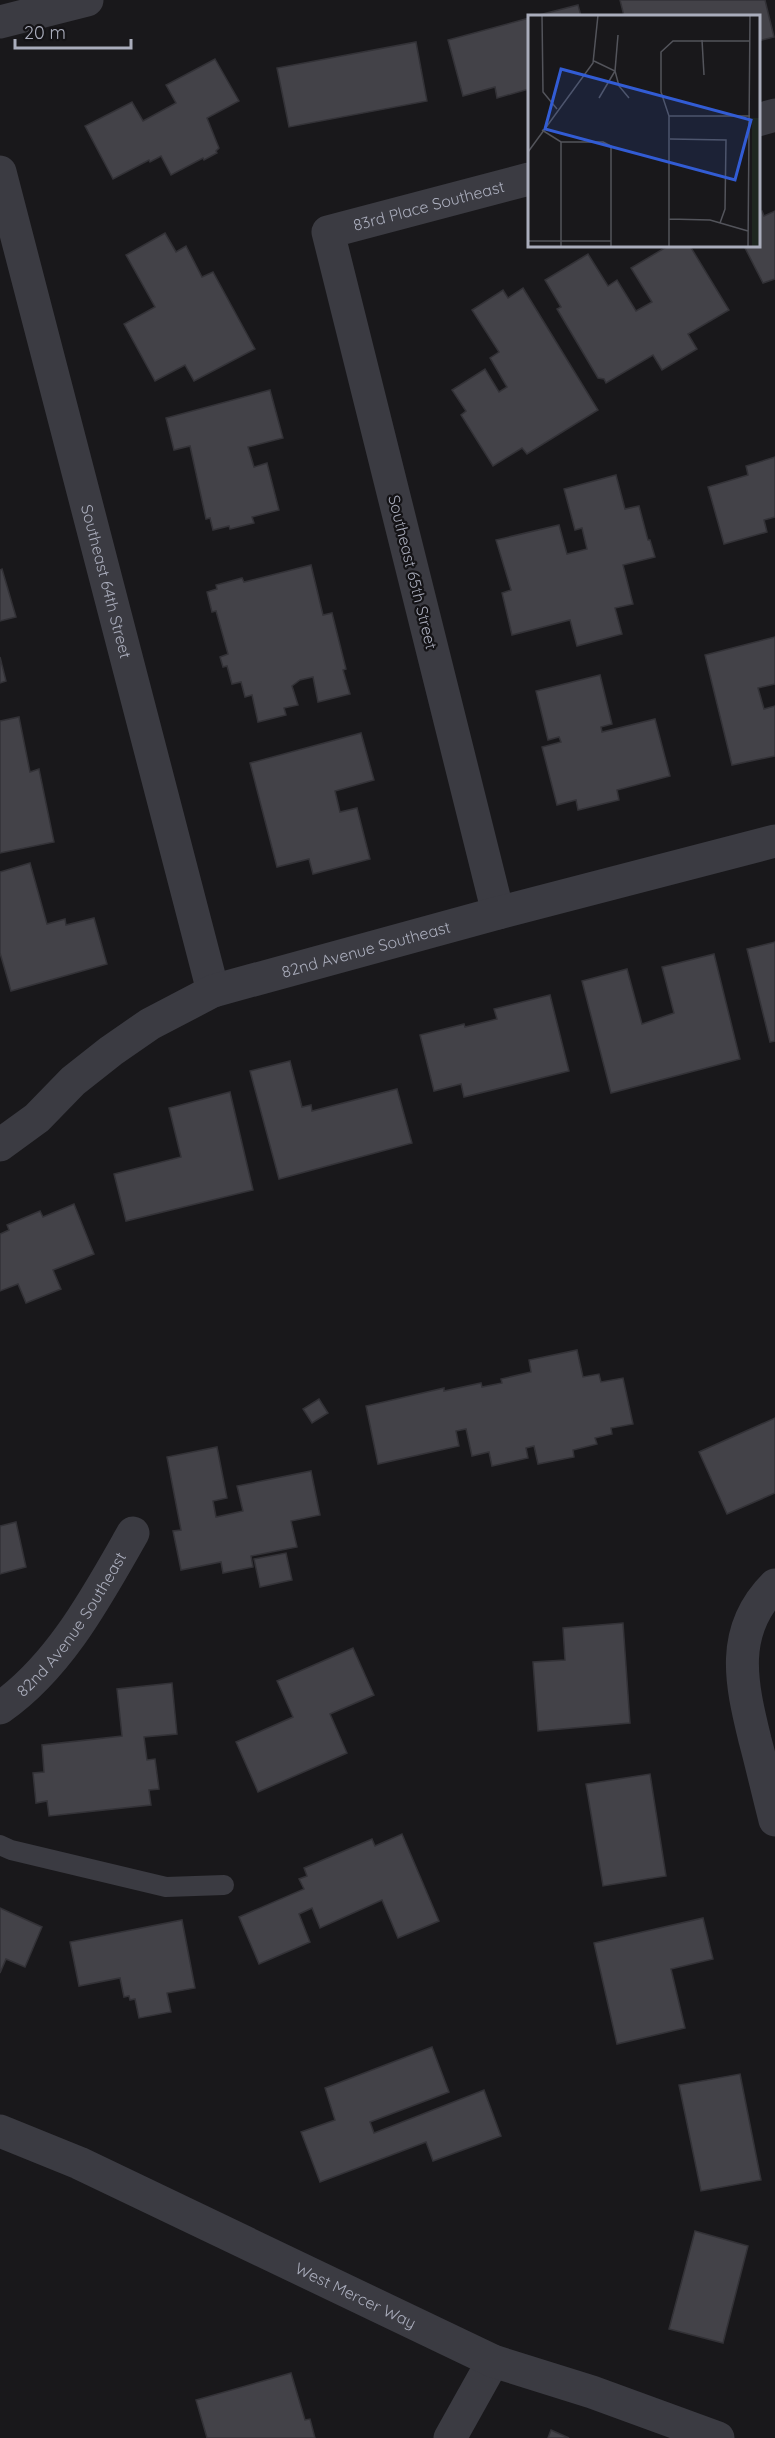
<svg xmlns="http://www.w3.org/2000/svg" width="775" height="2438" viewBox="0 0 775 2438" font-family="Quicksand,sans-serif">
<rect width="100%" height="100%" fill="#19181b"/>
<g fill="#434248" stroke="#333237" stroke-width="1.5">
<polygon points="620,0 765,0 774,37 758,41 758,16 624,16"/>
<polygon points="578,5 581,16 535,16"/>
<polygon points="529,18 529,89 497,98 495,87 463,96 448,40"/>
<polygon points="416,42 427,101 289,127 277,68"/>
<polygon points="215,59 239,101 207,118 219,148 216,151 217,153 204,160 203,158 171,175 161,156 150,162 149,160 113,179 85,126 132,102 143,121 176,103 166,85"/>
<polygon points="762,211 764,216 775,211 775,279 763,283 744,246 758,246 758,214"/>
<polygon points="165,233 176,252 186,246 202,277 213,272 255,349 194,381 185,365 155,381 124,324 155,307 126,255"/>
<polygon points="668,246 690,246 729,310 688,334 697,349 662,370 653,355 606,383 604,379 598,378 557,309 561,307 545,280 588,254 608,286 617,280 636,311 652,302 631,268"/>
<polygon points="523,288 598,410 527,454 522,448 493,466 461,415 466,411 452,390 485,369 499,392 507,387 490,358 499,352 472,310 503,290 508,298"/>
<polygon points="270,390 283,438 248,447 254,467 267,463 279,510 252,517 254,523 230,529 229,526 213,530 210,518 206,519 190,446 174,450 166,418"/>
<polygon points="775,457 775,517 764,520 767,532 724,544 708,487 748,475 746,466"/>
<polygon points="616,475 625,509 639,506 648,540 650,540 655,557 623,565 633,604 615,608 622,634 577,646 570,620 512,635 502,593 511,590 496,540 559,525 567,554 587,549 582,528 575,530 564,489"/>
<polygon points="311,565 323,615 332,613 346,669 343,670 350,694 318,702 313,677 300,680 292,686 298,705 284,708 286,715 258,722 252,695 245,697 241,682 232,684 227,666 223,667 220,657 228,654 216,611 212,612 207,592 217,589 216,585 242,578 244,582"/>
<polygon points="2,569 16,617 0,621 0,570"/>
<polygon points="775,637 775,684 758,688 764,709 775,706 775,756 732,765 705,655"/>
<polygon points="0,657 6,681 0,683"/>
<polygon points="600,675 612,724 601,727 602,732 655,719 670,776 617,790 619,800 578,810 576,800 557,805 542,747 561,742 559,737 548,740 536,691"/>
<polygon points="19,717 30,772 39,769 54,842 0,853 0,721"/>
<polygon points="361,733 374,780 335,791 340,812 357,808 370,859 313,874 309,859 277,867 250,763"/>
<polygon points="30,863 47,924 65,919 66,925 94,918 107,964 11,991 0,953 0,872"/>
<polygon points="775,942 775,1041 770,1042 747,949"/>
<polygon points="714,954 740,1059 611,1093 582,981 627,969 642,1024 674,1013 662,967"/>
<polygon points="550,995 569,1071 464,1097 461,1084 434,1091 420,1035 464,1024 465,1027 497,1019 494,1009"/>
<polygon points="290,1061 302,1107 311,1105 312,1111 397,1089 412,1143 279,1179 250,1071"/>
<polygon points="230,1092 253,1190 126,1221 114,1174 181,1157 169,1108"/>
<polygon points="74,1204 94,1254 53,1270 61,1289 26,1303 18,1284 0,1291 0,1234 9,1230 7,1225 40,1211 43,1217"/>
<polygon points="577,1350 583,1377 599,1374 601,1382 623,1378 633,1424 611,1428 612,1434 595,1438 597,1444 573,1450 574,1457 538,1464 534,1446 526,1448 528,1458 492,1466 489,1452 472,1456 466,1429 456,1431 459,1446 378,1464 366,1406 444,1388 444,1391 481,1383 482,1387 502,1383 501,1379 531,1372 529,1360"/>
<polygon points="319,1399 328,1413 312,1423 303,1409"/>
<polygon points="775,1418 775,1493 727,1514 699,1452"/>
<polygon points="217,1447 227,1498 213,1501 216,1517 243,1511 237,1486 311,1471 320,1515 291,1521 297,1547 251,1556 253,1567 223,1573 221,1562 181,1570 173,1531 181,1530 167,1457"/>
<polygon points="16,1522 26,1567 0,1574 0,1526"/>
<polygon points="286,1553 292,1580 260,1587 254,1559"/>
<polygon points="623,1623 630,1723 538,1731 533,1662 565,1660 563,1628"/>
<polygon points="353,1648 374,1695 330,1714 347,1753 258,1792 236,1742 293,1717 277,1681"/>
<polygon points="172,1683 177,1734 144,1737 147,1760 155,1759 159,1789 149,1790 151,1805 49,1816 47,1801 36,1803 33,1773 44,1772 42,1745 122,1736 117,1689"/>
<polygon points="650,1774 666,1876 603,1886 586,1784"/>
<polygon points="402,1834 439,1921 398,1938 382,1900 320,1928 312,1908 299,1914 310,1942 259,1964 239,1917 304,1889 299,1879 307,1876 304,1868 372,1839 375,1846"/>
<polygon points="0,1908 42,1927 25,1967 6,1959 0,1973"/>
<polygon points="703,1918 713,1959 671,1969 685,2028 617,2044 594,1943"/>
<polygon points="182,1920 195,1988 167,1993 171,2012 139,2018 135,1999 130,2000 129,1996 124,1997 120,1978 79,1986 70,1942"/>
<polygon points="432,2047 449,2092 370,2122 374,2133 484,2090 501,2136 433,2161 426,2142 320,2182 301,2132 335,2120 325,2088"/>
<polygon points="740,2074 761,2180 701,2191 679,2085"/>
<polygon points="695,2231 748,2246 723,2343 669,2329"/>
<polygon points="291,2373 305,2420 310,2419 315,2438 207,2438 196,2400"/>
<polygon points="551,2430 569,2438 548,2438"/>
</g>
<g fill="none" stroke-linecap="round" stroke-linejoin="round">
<polyline stroke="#3b3b42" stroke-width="20" points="0,1845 11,1850 166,1887 224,1885"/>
<g stroke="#3b3b42" stroke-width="33">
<polyline points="0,22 87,0"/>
<polyline points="758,120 775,115"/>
<path id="s1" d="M 0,172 L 213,991"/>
<path id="s2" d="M 498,913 L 328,232 L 529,179"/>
<path id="s3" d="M 0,1145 L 37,1118 L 73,1081 L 111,1051 L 150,1024 L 213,991 L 498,913 L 775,841"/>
<path d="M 775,1585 C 729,1631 741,1683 755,1740 C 762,1766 768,1793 775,1820"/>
<path id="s4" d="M 0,1708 C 60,1666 97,1596 133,1533"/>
<polyline points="450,2438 493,2361"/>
</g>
<path stroke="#3b3b42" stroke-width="33" id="s5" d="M 0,2131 L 79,2163 L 493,2361 L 592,2392 L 718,2438"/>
</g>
<g text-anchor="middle" stroke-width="4.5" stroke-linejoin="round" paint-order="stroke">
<g font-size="16" fill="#aaadbc" stroke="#141316">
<text dy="6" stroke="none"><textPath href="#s2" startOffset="806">83rd Place Southeast</textPath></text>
<text transform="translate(413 572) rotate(76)" y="6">Southeast 65th Street</text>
<text dy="6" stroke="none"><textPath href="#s1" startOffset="423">Southeast 64th Street</textPath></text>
<text dy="6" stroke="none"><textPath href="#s3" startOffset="423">82nd Avenue Southeast</textPath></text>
<text dy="6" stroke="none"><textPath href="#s4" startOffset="111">82nd Avenue Southeast</textPath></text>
<text dy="6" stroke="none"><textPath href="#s5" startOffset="392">West Mercer Way</textPath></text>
</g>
</g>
<g transform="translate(528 15)">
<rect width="232" height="232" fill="#19181b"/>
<path d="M 224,103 L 232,103 L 232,232 L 224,232 Z" fill="#1e2720"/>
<path fill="none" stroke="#53545b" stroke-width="1.5" d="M 14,0 L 15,77 L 29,94M 90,20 L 87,56 L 91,71 L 101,83M 174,25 L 176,60M 66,46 L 87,56 L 71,83M 141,101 L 222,101M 14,115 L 33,127 L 75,127 L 83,131 L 83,232M 142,124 L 198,125 L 197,194 L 192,208M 0,137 L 65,48 L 70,0M 141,204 L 182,205 L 220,216M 0,226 L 83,226M 33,232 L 33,127M 141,232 L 141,101 L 133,77 L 133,37 L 145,26 L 222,26M 220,232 L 222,0"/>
<path fill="#325cd4" fill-opacity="0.15" stroke="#325cd4" stroke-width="3" d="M 33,54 L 223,105 L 207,165 L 17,114 Z"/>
<rect width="232" height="232" fill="none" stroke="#aaadbc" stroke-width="3"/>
</g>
<path d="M15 39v9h116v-9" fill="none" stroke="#aaadbc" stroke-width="3"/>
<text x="24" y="39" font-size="18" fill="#aaadbc" stroke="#141316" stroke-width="4.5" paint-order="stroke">20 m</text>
</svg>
